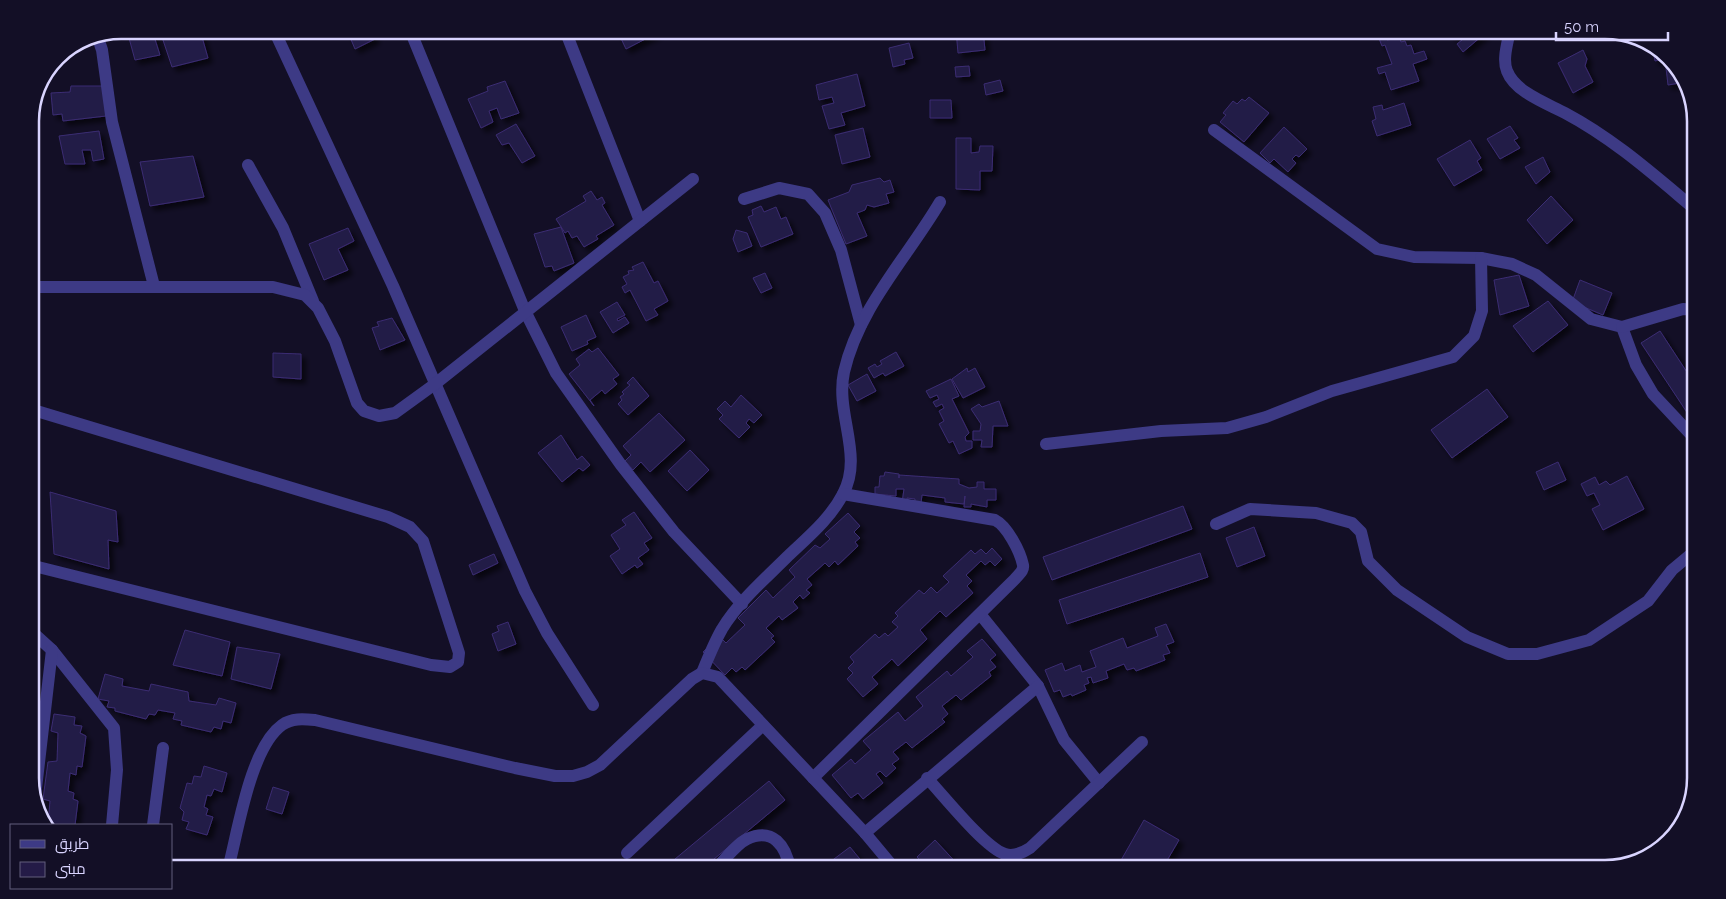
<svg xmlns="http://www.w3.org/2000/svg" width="1726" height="899" viewBox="0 0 1726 899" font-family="Raleway,Cairo,sans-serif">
<defs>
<filter id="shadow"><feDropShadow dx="4.5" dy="4.5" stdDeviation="2.5" flood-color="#0009"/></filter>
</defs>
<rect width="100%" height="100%" fill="#130f26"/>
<g fill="#241b47" stroke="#3b2d73" filter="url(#shadow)">
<polygon points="138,30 152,30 160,55 135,60 129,38 139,35"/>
<polygon points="176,30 200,30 208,58 172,67 161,34"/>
<polygon points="347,30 372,30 375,39 355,49"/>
<polygon points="617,30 656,30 657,33 626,49"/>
<polygon points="956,30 983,30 985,50 958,53"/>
<polygon points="1447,30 1489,30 1463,52 1457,44 1462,40 1458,35 1454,38"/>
<polygon points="1385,33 1387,40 1400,38 1401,42 1405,41 1407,46 1411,45 1414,54 1424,51 1427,59 1413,64 1419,81 1391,90 1385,72 1379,74 1377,68 1392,64 1385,45 1382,46 1378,36"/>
<polygon points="909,43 913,58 904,60 905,64 893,67 889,48"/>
<polygon points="1652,45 1662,54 1663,59 1655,61"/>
<polygon points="1583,50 1587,59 1585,66 1593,82 1573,93 1558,63"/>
<polygon points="1667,58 1678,68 1680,83 1668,85 1665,59"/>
<polygon points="969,66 970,76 956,77 955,67"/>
<polygon points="857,74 865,106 841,113 845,125 829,129 822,106 834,103 832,97 819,100 816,85"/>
<polygon points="1000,80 1003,91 986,95 984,84"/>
<polygon points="505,81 519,113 501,119 497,108 489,111 493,122 481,128 468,99 488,91 487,87"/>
<polygon points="71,86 105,86 106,116 63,121 62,114 53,115 51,93 70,92"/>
<polygon points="1249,97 1269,113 1244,142 1220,122 1226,115 1223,113 1233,101 1237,104 1242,99 1245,101"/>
<polygon points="930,100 951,100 952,118 930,118"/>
<polygon points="1404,103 1411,125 1377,136 1372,121 1376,119 1373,107 1382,105 1383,110"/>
<polygon points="516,124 535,156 522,163 509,143 502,145 496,135"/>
<polygon points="1510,126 1518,138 1514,140 1520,148 1500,159 1487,139"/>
<polygon points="1284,127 1307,149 1299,157 1296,155 1292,159 1296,163 1288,172 1274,159 1270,163 1260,153"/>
<polygon points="863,128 870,157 842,164 835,135"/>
<polygon points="99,131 104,159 93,161 91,150 82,150 85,164 65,164 59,136"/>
<polygon points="956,138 971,138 971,153 979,152 980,146 993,146 992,171 980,171 980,190 956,189"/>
<polygon points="1470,140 1481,158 1477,161 1482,170 1454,186 1437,159"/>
<polygon points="193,156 204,197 150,206 140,162"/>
<polygon points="1543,157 1550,172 1536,184 1525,167"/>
<polygon points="880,178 884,182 890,180 894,192 886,194 889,203 874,207 867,205 865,210 857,213 867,236 846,244 828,200 849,192 852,185"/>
<polygon points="591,191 597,200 602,197 605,203 602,205 614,225 596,236 598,239 584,247 577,236 572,238 568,231 565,233 556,219 586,201 583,196"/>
<polygon points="1551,196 1573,220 1547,244 1527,220"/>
<polygon points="761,206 764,212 776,207 781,219 786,217 793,234 761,247 748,217 753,215 752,210"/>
<polygon points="561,227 574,263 554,271 552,266 545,267 534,234"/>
<polygon points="348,228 354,241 338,249 348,270 324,280 309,244"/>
<polygon points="736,230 747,233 752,246 738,252 733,239"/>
<polygon points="643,262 654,283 658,281 668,301 654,309 658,315 646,321 630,290 625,293 622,287 627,284 623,277 629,274 628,271 634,270 632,267"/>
<polygon points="765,273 772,288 761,293 753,278"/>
<polygon points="1519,275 1529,306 1500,315 1494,280"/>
<polygon points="1580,280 1612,293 1603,315 1572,302"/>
<polygon points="1548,301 1568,325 1533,352 1513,326"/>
<polygon points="617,302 625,315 617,319 618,321 625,317 629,323 613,333 600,312"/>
<polygon points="586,315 596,337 587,341 588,344 572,351 561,327"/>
<polygon points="392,318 405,340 380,350 372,328 379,326 377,322"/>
<polygon points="1660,331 1696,386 1696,426 1641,343"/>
<polygon points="598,348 619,375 613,379 617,384 605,394 602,390 590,400 594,406 569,374 580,365 576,359 589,349 592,352"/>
<polygon points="896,352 904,366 885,376 883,373 874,378 868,368 875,364 877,367 882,364 880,361"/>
<polygon points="273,353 301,354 301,379 273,377"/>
<polygon points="967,368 968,372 975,368 985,387 963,398 952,379"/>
<polygon points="867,374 876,391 857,401 848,385"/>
<polygon points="633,377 649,396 628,415 618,404 622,400 620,397 624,394 622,392 630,385 627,383"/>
<polygon points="951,379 959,396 952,399 969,433 965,437 966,441 972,441 972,448 959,454 953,441 949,443 939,424 944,421 939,411 944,408 942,404 936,407 933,402 939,399 937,395 930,398 926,391"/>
<polygon points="1487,389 1508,417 1452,458 1431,430"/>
<polygon points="741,395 762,415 754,423 749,419 746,423 750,427 739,438 719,419 723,415 717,409 725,401 731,407"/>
<polygon points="999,401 1008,426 993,426 992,447 981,447 982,440 973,440 973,431 980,431 981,424 971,409 979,404 982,407"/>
<polygon points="659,413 685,440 650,472 641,462 633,470 625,461 631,455 623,446"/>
<polygon points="561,435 577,460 582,456 590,465 583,471 579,468 562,482 538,453"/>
<polygon points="690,450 709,470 687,491 668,471"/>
<polygon points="1558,462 1566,480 1544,490 1536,472"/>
<polygon points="885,472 899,474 899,478 899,475 959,479 959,484 969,488 977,487 977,482 984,482 984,489 996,489 996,500 987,500 987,507 971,504 971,507 964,507 965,496 964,504 945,502 945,498 922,495 921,503 915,502 915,499 907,498 907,503 902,503 904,489 896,489 896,496 875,494 875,487 879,487 880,476 884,476"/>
<polygon points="1627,476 1644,509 1603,530 1592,509 1600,505 1594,493 1587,496 1581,484 1595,477 1599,485 1606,481 1610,485"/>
<polygon points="50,492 116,511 118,542 108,540 109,569 54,554"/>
<polygon points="1183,506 1192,529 1052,580 1043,557"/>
<polygon points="634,512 652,538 644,543 649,550 638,558 643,564 637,568 635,565 622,574 610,556 620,549 611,535 626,525 622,520"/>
<polygon points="848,513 860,526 854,532 860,538 855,542 858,546 838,565 835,561 829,567 825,563 807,579 812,585 806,590 810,593 803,599 800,595 793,602 798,608 782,620 779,616 766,628 774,636 771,638 775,642 745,670 742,667 736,672 732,668 725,675 703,652 719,636 726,643 745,625 738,618 766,590 773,598 795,577 789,570 815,545 820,548 830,539 825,534"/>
<polygon points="1254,527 1265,556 1237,567 1226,538"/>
<polygon points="992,548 1002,559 995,566 990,561 985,565 981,561 966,575 972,581 967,586 973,593 946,617 940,611 920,630 927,639 898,666 892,659 872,677 878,684 863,697 847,679 853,673 848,668 854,662 850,657 875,634 879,638 885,633 888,636 898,627 892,622 898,616 895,613 919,590 924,594 931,587 937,593 949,582 943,576 971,550 975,554 981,549 986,554"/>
<polygon points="1200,553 1208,577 1067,624 1059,600"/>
<polygon points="494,554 498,563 473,575 469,565"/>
<polygon points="508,622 516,644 498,651 492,634 499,631 497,626"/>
<polygon points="1166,624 1174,642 1166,645 1170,653 1163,655 1165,660 1136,671 1134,668 1127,670 1124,664 1106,671 1108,678 1093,683 1091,677 1087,678 1089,683 1084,685 1086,690 1072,696 1071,694 1063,697 1060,690 1054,692 1045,670 1062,663 1065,671 1080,665 1082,672 1096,667 1090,651 1123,638 1127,648 1158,636 1155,628"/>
<polygon points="185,630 230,642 222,676 173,665"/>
<polygon points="982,639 996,655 990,660 996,667 989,672 991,676 961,700 956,695 942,706 948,714 942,719 945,722 912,748 906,742 893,752 899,759 892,764 896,768 886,777 880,771 876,774 883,783 863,799 858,793 851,798 832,775 851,759 855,764 871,750 863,741 898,712 905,721 923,706 916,697 947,671 951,676 973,657 967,651"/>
<polygon points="237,647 280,654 271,689 231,679"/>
<polygon points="105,674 123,679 122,686 149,691 151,684 188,692 189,701 216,705 219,698 236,703 231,723 223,721 221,729 214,727 211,732 181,725 182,721 173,719 175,713 158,710 155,715 149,714 146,719 115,711 115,708 107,707 109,701 98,699"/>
<polygon points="54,714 75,717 74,725 82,726 80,733 86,736 82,767 77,766 76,775 70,773 68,791 74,793 73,799 78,801 75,825 48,825 50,801 43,799 48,762 57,761 58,733 51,731"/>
<polygon points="204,766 227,773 222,792 214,789 211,796 207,795 204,807 208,809 206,815 213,817 207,835 186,829 189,822 182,820 184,812 180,808 187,783 192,784 194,776 201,777"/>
<polygon points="769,781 785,800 702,869 663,869"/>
<polygon points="273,787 289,792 282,814 266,809"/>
<polygon points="1144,820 1179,840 1162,869 1116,869"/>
<polygon points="935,840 962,869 928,869 917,857"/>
<polygon points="850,847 868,869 829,869 826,865"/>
</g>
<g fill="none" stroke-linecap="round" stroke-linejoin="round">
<g stroke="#3d3a85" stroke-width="12">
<polyline points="274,30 393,286 525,591 547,633 593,705"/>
<polyline points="410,30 525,311 556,373 621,465 674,532 742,604"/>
<polyline points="565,30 640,221"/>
<path d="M 1510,30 C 1508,42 1502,59 1507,71 C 1515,92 1546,103 1565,113 C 1614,139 1654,175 1696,210"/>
<polyline points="97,35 102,50 112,122 154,286"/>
<polyline points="1214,130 1377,249 1414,257 1481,258 1512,264 1536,275 1591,319 1622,327 1636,365 1653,394 1696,440"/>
<polyline points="248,165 283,228 313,301"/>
<polyline points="744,199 779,188 808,194 825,213 841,250 861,325"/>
<polyline points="30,287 273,287 305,295 318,308 335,341 357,403 364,411 379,416 395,413 435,384 693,179"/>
<polyline points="1622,327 1683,309 1696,310"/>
<polyline points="30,409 388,517 410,527 423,541 459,653 458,662 450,667 431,665 30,565"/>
<polyline points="1046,444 1161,431 1227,428 1266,417 1332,391 1453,357 1474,336 1482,311 1481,258"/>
<polyline points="1216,524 1250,509 1316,513 1352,523 1361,532 1368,561 1397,590 1467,637 1508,654 1537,654 1589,640 1648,601 1672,570 1696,550"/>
<polyline points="980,614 1038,686 1064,740 1099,783"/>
<polyline points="30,630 52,650 114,728 117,770 112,825"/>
<path d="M 702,673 C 708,658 714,643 722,629 C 739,601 766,578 788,556 C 808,537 830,519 843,494 C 864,455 835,414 844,372 C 859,307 907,258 940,202"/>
<path d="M 813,778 L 1015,579 C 1019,574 1024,571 1023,565 C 1020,551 1007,526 995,520 L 843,494"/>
<path d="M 927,778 C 943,795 985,848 1005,854 C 1014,857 1022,853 1030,848 L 1142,742"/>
<polyline points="35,797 52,650"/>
<polyline points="153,825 163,748"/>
<polyline points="865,833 1038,686"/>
<polyline points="627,853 763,725"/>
<path d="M 228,869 C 238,832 250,748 282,725 C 292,718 303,719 315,720 L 515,768 L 555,776 L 573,776 L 587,772 L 600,765 L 692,679 L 702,673 L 718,677 L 865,833 L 895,869"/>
<path d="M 715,869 C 725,860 736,844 747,839 C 773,827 786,846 790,869"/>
</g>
</g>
<path d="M0 0H1726V899H0ZM121 39H1605A82 82 0 0 1 1687 121V778A82 82 0 0 1 1605 860H121A82 82 0 0 1 39 778V121A82 82 0 0 1 121 39Z" fill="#130f26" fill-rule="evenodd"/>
<path fill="none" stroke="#d9d4ff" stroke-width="2.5" d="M121 39H1605A82 82 0 0 1 1687 121V778A82 82 0 0 1 1605 860H121A82 82 0 0 1 39 778V121A82 82 0 0 1 121 39Z"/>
<rect x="10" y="824" width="162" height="65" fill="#130f26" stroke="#625e7d"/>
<rect x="20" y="840" width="25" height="8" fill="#3d3a85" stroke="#625e7d"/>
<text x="55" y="849" font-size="15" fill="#d9d4ff">طريق</text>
<rect x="20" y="862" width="25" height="15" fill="#241b47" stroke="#625e7d"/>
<text x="55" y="874" font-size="15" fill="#d9d4ff">مبنى</text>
<path d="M1556 32v8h112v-8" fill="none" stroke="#d9d4ff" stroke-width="2.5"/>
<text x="1564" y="32" font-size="15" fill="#d9d4ff" stroke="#130f26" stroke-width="4" paint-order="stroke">50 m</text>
</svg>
